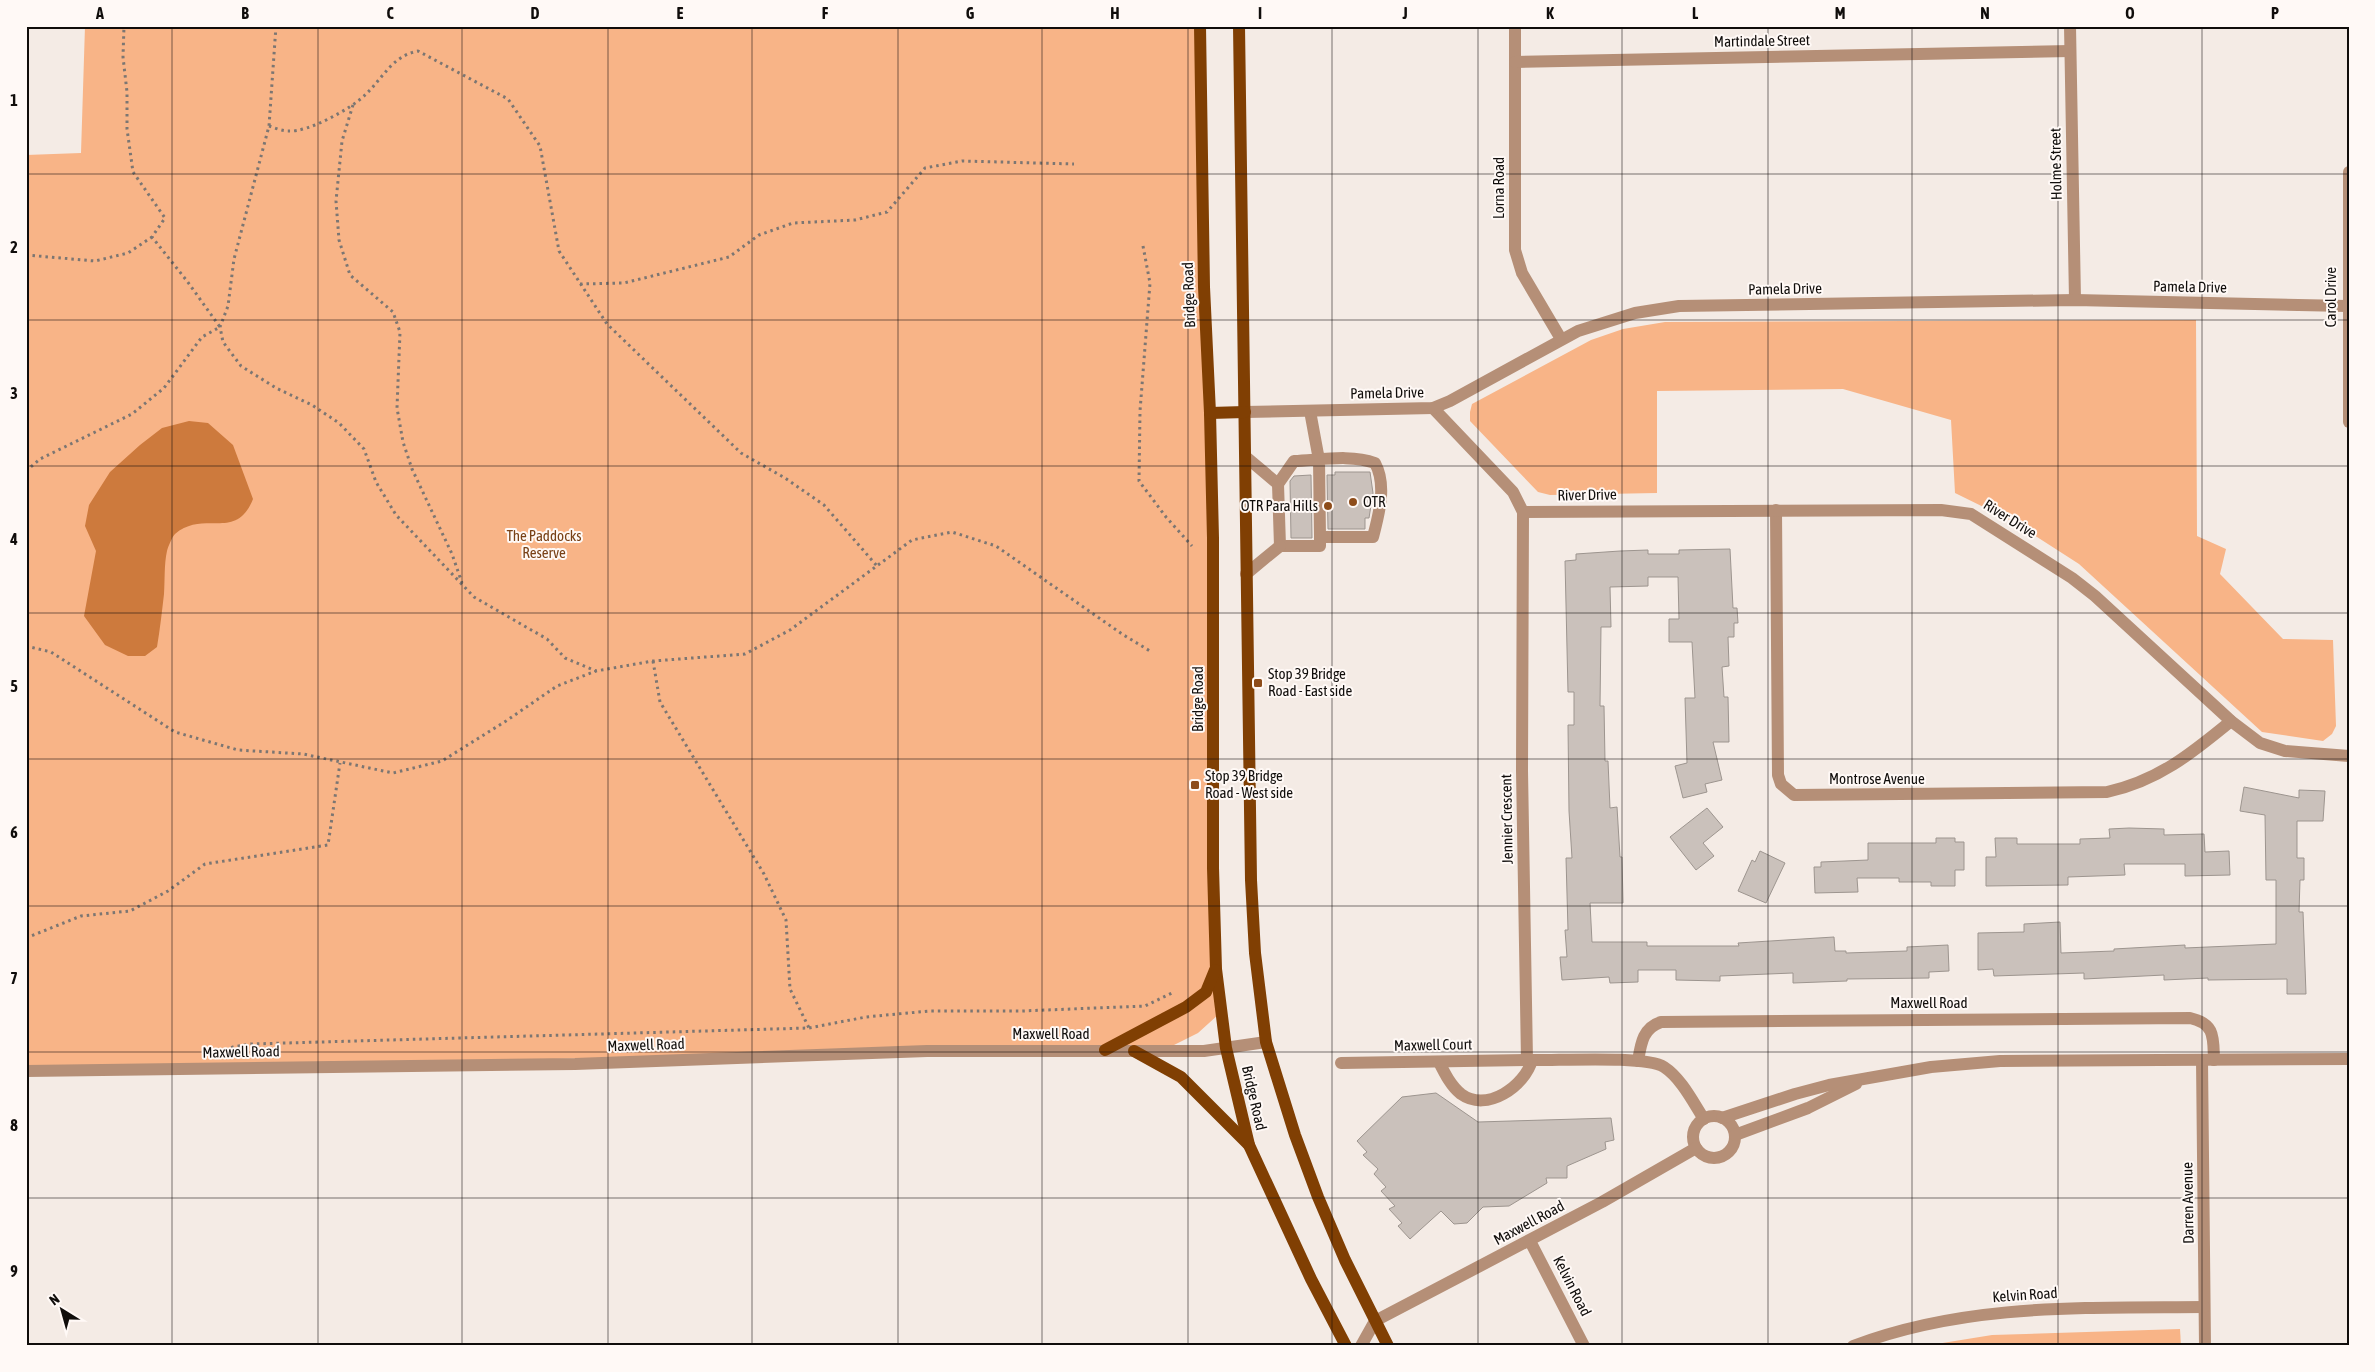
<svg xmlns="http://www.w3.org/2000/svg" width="2375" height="1372" viewBox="0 0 2375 1372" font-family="'Asap Condensed',sans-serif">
<rect width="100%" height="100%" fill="#f4ebe5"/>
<g fill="#f8b487">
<polygon points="85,26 1201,26 1219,1014 1198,1033 1172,1046 26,1070 26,155 81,153"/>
<polygon points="2196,320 2197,536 2226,549 2220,574 2283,639 2333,640 2336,726 2332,734 2323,741 2262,732 2079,564 2012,521 1955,493 1951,420 1843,389 1657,391 1657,493 1550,495 1538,492 1470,421 1470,412 1472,404 1591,340 1623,329 1665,322"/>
<polygon points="2180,1329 2181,1346 1924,1346 1992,1335"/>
</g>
<path fill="#cd7a3d" d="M 189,421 L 208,423 L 233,445 L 253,499 C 236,542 204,509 175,534 C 172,537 168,547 167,551 C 164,564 165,580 164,594 C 162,611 160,629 157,647 L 145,656 L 128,656 L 105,645 L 84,616 L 96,551 L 85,526 L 89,505 L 110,472 L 140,445 L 162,428 Z"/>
<g fill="#cac1bb" stroke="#9d958f">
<polygon points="1335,472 1370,472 1373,493 1369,518 1365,518 1365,529 1328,529 1327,475 1335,475"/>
<polygon points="1311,475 1312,538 1291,538 1290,481 1294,476"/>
<polygon points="1730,549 1733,608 1737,608 1738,623 1734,623 1734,637 1728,637 1729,666 1722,667 1724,697 1728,697 1729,742 1713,742 1722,780 1705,784 1707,792 1683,798 1675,766 1687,763 1685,698 1695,698 1692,642 1669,642 1669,619 1679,619 1678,577 1648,577 1648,586 1610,587 1611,627 1601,627 1600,706 1604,706 1605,761 1608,761 1610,808 1617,807 1620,857 1622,857 1623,903 1590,903 1592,942 1647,942 1647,946 1739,946 1738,943 1834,937 1835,951 1846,951 1846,953 1907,951 1907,947 1948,945 1949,971 1929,972 1929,978 1847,979 1847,981 1793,983 1793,973 1720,976 1720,981 1676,980 1676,970 1638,970 1638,982 1610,983 1609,977 1562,980 1560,957 1567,957 1565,930 1568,930 1566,858 1572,858 1569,811 1568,725 1574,725 1574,692 1568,692 1565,561 1576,560 1576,554 1620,551 1648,550 1648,554 1679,554 1679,550"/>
<polygon points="2244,787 2299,798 2299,790 2325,791 2323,821 2297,821 2297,858 2304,858 2304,880 2300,880 2299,912 2303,912 2306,994 2287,994 2287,979 2208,980 2208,978 2164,980 2164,975 2084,979 2084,973 1994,976 1993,969 1978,970 1978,933 2024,932 2024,924 2060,922 2061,953 2114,951 2114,949 2185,945 2185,948 2276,944 2276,880 2266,880 2265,815 2240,811"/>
<polygon points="1707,808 1723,827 1703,843 1714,856 1696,870 1670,837"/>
<polygon points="2129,828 2164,829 2164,835 2204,834 2205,852 2229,851 2230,875 2185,876 2185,864 2124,864 2125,875 2068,877 2068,885 1986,886 1986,857 1996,857 1995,838 2017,838 2017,844 2080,844 2080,839 2110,838 2109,829"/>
<polygon points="1936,838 1955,838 1955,842 1964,842 1964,870 1955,870 1955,886 1931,886 1931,882 1899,882 1899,878 1857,878 1858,892 1815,893 1814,867 1821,867 1821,862 1868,860 1868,843 1936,843"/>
<polygon points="1760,851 1785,863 1766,903 1738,891 1752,860 1755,862"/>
<polygon points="1436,1093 1478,1122 1611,1118 1614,1140 1605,1142 1606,1149 1567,1166 1567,1178 1546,1178 1547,1183 1509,1206 1483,1207 1467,1223 1454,1224 1441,1211 1410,1239 1398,1226 1402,1223 1389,1209 1395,1206 1381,1191 1386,1187 1374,1174 1378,1169 1363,1155 1367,1152 1357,1141 1402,1097"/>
</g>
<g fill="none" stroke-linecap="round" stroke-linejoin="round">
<g stroke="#7c7672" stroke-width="3" stroke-dasharray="2.5 4" stroke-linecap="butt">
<polyline points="276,26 269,126 234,259 228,306 220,327 223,342 241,366 276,388 312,405 339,423 364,449 376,482 396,515 474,597 547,639 565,658 596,671"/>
<polyline points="353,105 342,141 336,201 339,240 350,275 393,312 400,332 397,408 403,442 412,469 452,554 462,583"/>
<path d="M 269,126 C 275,128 282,131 288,131 C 307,133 353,108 366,94 C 383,78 392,56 418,51 L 508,99 L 540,146 L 559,251 L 607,324 L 741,453 L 785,478 L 824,505 L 877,566"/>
<polyline points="1143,246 1150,283 1140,411 1139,481 1166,517 1192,546"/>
<polyline points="26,255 95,261 128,253 152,237"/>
<polyline points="580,284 624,283 729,257 759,235 793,223 855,220 887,212 925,168 962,161 1074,164"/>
<polyline points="26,471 40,459 132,414 164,388 202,337 220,327 187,281 152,237 165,218 133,172 127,129 127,92 123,57 124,26"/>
<polyline points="26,516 26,522"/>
<polyline points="26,646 51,652 175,732 238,750 303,754 393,773 442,761 506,721 557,686 596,671 653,661 745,654 790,630 912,540 952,532 996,546 1122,634 1150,651"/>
<polyline points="653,661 660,702 764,874 786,920 790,989 809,1028"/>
<polyline points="26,938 81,916 130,911 168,891 205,864 328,845 340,763"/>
<polyline points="219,1052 233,1047 251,1044 809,1028 866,1017 929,1011 1022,1011 1145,1006 1174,992"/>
</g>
<g stroke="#b58f77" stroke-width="12">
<polyline points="1515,26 1515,250 1522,273 1561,339"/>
<polyline points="2070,26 2075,300"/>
<polyline points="1515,62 2070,51"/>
<polyline points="2349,172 2349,422"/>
<path d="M 1433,408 L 1513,492 L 1523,512 L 1522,771 L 1527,1060 C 1555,1061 1645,1055 1664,1067 C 1681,1078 1693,1102 1704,1119"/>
<path d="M 1310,411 L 1319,460 L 1320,537 L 1320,546 L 1280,546 L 1278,484 L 1294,461 C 1320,460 1351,454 1375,463 C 1387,485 1379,514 1373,537 L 1320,537"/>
<polyline points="1245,412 1433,408 1450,401 1578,331 1635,313 1679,306 2075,300 2347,306"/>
<polyline points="1246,457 1278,484"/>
<path d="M 1776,510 L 1778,775 L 1781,784 L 1794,795 L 2107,792 C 2158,781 2192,753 2231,721"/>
<polyline points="1523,512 1941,510 1971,514 2072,578 2095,596 2231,721 2260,743 2285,751 2349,756"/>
<polyline points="1246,574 1280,546"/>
<polyline points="2202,1060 2205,1346"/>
<path d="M 1638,1061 C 1641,1043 1643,1028 1661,1022 L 2190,1018 C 2216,1024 2213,1038 2214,1060"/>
<path d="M 1439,1062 C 1445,1074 1451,1086 1461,1094 C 1487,1113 1525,1086 1532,1060"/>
<polyline points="1341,1063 1527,1060"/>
<polyline points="26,1071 575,1064 927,1051 1204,1051 1266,1042"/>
<circle cx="1714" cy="1137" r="21"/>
<polyline points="1722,1118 1795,1094 1829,1085 1931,1067 2000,1061 2349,1059"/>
<polyline points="1735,1135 1808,1108 1856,1084"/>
<polyline points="1530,1241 1584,1346"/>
<polyline points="1361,1346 1375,1321 1602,1202 1696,1148"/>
<path d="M 1853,1346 C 1966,1303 2085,1308 2204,1307"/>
</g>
<g stroke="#803f03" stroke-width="12">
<polyline points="1200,26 1204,287 1210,413 1213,538 1213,868 1216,969 1226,1048 1249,1145 1311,1279 1346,1346"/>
<polyline points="1239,26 1251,880 1255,953 1266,1042 1295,1135 1318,1197 1345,1260 1388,1346"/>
<polyline points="1210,413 1245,412"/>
<polyline points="1105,1050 1186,1007 1206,992 1215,970"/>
<polyline points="1134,1051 1181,1077 1249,1145"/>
</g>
</g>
<path fill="none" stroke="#100d0b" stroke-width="1" stroke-opacity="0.55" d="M 172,26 L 172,1346M 318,26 L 318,1346M 462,26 L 462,1346M 608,26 L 608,1346M 752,26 L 752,1346M 898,26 L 898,1346M 1042,26 L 1042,1346M 1188,26 L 1188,1346M 1332,26 L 1332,1346M 1478,26 L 1478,1346M 1622,26 L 1622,1346M 1768,26 L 1768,1346M 1912,26 L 1912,1346M 2058,26 L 2058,1346M 2202,26 L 2202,1346M 26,174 L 2349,174M 26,320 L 2349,320M 26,466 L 2349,466M 26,613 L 2349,613M 26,759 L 2349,759M 26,906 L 2349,906M 26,1052 L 2349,1052M 26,1198 L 2349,1198"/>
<g fill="#8e4c19" stroke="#fff9f6" stroke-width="2">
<circle cx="1353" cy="502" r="5"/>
<circle cx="1328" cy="506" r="5"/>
<rect x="1253" y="678" width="10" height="10" rx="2.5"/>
<rect x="1190" y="780" width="10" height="10" rx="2.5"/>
</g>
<g text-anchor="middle" stroke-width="4" stroke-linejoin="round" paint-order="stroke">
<g font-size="15" fill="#100d0b" stroke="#fff9f6">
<text transform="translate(1762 41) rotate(-1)" y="5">Martindale Street</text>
<text transform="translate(2056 164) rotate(-91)" y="5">Holme Street</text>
<text transform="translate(1499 188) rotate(-90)" y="5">Lorna Road</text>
<text transform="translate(2190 287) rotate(1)" y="5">Pamela Drive</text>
<text transform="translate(1785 289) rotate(-1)" y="5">Pamela Drive</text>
<text transform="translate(1189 295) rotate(-92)" y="5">Bridge Road</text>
<text transform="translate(2331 297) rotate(-90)" y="5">Carol Drive</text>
<text transform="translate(1387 393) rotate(-1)" y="5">Pamela Drive</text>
<text transform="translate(1587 495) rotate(-1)" y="5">River Drive</text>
<text transform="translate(2010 519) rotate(32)" y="5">River Drive</text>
<text transform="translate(1198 699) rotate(-90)" y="5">Bridge Road</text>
<text x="1877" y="784">Montrose Avenue</text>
<text transform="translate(1507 819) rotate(-91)" y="5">Jennier Crescent</text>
<text x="1929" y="1008">Maxwell Road</text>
<text x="1051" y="1039">Maxwell Road</text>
<text transform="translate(646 1045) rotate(-2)" y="5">Maxwell Road</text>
<text transform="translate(1433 1045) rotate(-1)" y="5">Maxwell Court</text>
<text transform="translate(241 1052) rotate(-1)" y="5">Maxwell Road</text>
<text transform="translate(1254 1098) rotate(77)" y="5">Bridge Road</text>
<text transform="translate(2188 1203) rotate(-91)" y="5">Darren Avenue</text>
<text transform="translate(1529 1223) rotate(-28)" y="5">Maxwell Road</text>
<text transform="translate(1572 1286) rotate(63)" y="5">Kelvin Road</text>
<text transform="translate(2025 1295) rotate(-4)" y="5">Kelvin Road</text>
</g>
<g font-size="15" fill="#100d0b" stroke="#fff9f6" text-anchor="start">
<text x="1363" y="507">OTR</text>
<text x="1318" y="511" text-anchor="end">OTR Para Hills</text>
<text x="1268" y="679">Stop 39 Bridge<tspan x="1268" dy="17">Road - East side</tspan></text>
<text x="1205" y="781">Stop 39 Bridge<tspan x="1205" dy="17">Road - West side</tspan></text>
</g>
<g font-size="15" fill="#794116" stroke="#fff9f6">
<text x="544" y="541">The Paddocks<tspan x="544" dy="17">Reserve</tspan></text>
</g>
</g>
<rect width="2375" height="1372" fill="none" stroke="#fff9f6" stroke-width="55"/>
<g transform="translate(62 1310) rotate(323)" stroke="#fff9f6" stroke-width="4" paint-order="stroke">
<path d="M0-4L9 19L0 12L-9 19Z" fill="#100d0b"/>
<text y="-8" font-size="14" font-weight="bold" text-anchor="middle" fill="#100d0b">N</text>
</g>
<rect x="28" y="28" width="2320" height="1316" fill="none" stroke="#100d0b" stroke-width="2"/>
<g font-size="16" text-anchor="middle" font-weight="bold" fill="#100d0b">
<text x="100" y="19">A</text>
<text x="245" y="19">B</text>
<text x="390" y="19">C</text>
<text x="535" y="19">D</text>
<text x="680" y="19">E</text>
<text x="825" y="19">F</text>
<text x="970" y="19">G</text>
<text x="1115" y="19">H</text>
<text x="1260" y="19">I</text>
<text x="1405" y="19">J</text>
<text x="1550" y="19">K</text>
<text x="1695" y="19">L</text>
<text x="1840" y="19">M</text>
<text x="1985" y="19">N</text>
<text x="2130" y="19">O</text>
<text x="2275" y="19">P</text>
<text x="14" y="106">1</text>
<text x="14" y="253">2</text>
<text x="14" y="399">3</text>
<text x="14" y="545">4</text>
<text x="14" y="692">5</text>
<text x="14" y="838">6</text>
<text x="14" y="984">7</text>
<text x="14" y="1131">8</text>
<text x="14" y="1277">9</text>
</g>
</svg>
